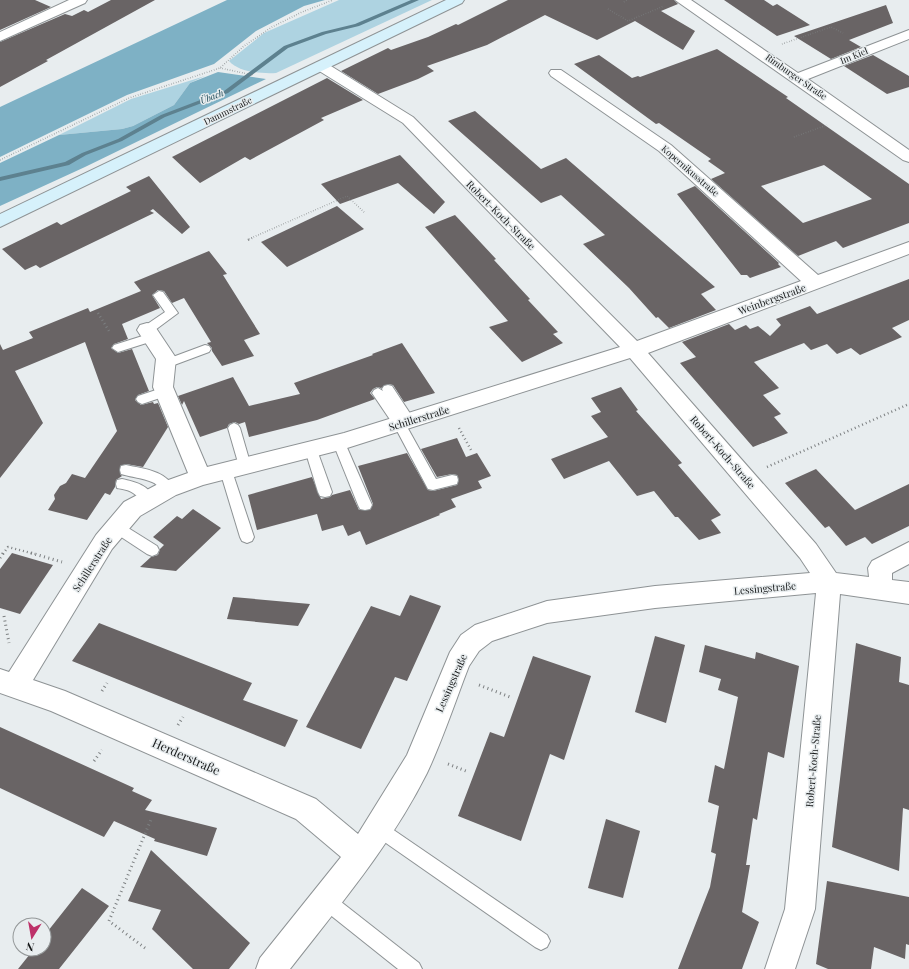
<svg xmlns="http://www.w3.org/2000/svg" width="909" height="969" viewBox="0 0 909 969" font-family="'Playfair Display',serif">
<rect width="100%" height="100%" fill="#e8edef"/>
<g fill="#aed3e1">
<path d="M 339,0 L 432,0 L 276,73 C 262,74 238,72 229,61 L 264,33 Z"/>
<polygon points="205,76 190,83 174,105 133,126 122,129 59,135 131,99"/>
</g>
<g fill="#7eb1c5">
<polygon points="227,0 325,0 304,6 256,31 214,64 127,95 0,157 0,107"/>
<polygon points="218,72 266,79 85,167 0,206 0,163 59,135 122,129 133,126 174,105 190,83"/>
</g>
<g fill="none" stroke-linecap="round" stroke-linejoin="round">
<polygon fill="#5d818f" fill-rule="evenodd" points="411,0 419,0 359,26 326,34 288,48 228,93 165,117 122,141 86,155 69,165 0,181 0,177 65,162 82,153 118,139 161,115 224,91 284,46 322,32 355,24"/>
</g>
<g fill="#696465" fill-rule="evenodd">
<polygon points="0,0 35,0 51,7 0,30"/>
<polygon points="111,0 155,0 46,60 48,61 0,87 0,42 65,14 72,16 84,10 88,12"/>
<polygon points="508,0 674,0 678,4 661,11 695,31 683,50 635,21 597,40 545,15 487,45 427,66 434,71 418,79 378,94 341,71 388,48 391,50 428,37 456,24 458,25"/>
<polygon points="724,0 764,0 773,6 777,4 810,25 777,36"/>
<polygon points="886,5 893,23 849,40 861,47 831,59 794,36"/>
<path d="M 717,49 L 788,97 L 786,98 L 909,184 L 909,223 L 843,248 L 836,241 L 798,256 L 711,179 L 725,173 L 708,161 L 711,159 L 659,123 L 656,124 L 574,64 L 599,55 L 632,78 L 638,76 L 640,77 ZM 824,165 L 872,199 L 803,223 L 761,186 Z"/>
<polygon points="873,55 909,76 909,87 887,94 844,66"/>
<polygon points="327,78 363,100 321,118 324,120 250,160 245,157 200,183 172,157"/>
<polygon points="475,111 541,169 566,158 715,287 701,294 716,310 669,328 658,317 656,318 629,288 583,244 605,235 561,195 541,203 448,121"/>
<polygon points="400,155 445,202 434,214 398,183 340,204 321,184"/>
<polygon points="149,176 190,227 182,234 153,209 150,211 154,213 40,268 36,265 25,270 2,249 57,222 61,225 131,191 126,187"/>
<polygon points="695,186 779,263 778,264 781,267 750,278 747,275 741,275 677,194"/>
<polygon points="337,206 364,229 287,267 261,242"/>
<polygon points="455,215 496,259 494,260 530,299 528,300 558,332 553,334 563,343 522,362 489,327 508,321 425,227"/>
<polygon points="209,251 227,274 223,275 260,334 244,340 254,356 222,366 212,351 212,348 207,343 211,342 184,298 172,303 164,291 158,290 152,295 160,308 122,324 128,339 114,344 111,348 118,353 132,349 149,391 138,395 135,400 141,405 153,402 154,404 158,403 168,427 143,467 126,464 120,466 120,474 122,476 116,480 115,487 110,495 105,493 87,520 48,510 55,499 54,495 60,486 66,483 72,474 85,478 117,431 85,342 15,371 43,423 0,478 0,344 3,350 33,338 29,332 88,308 90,312 141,291 134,282"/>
<polygon points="909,279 909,320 892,328 902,337 860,355 851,348 837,354 827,344 811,350 804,343 754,362 779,388 763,395 781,414 774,417 788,433 753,447 680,363 696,357 682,342 729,324 735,330 746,325 750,329 758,326 770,336 781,325 776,319 810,306 817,314"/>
<polygon points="402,343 435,393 404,402 393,385 388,384 381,388 377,387 373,389 370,393 375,399 317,420 249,437 245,422 239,424 235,422 229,424 227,428 200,437 184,401 182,405 178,396 233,377 249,406 300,394 294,383 373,355 372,354"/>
<polygon points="621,387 638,410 636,411 682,463 678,465 721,515 711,520 721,533 699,540 678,517 675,517 654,491 637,496 609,461 564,479 551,459 608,437 591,416 601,412 591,398"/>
<polygon points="457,438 466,457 477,453 491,476 478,481 482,488 451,499 456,507 439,514 440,515 366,545 360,531 348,536 343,525 322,531 317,514 257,530 248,495 312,477 321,499 330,497 332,495 350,490 359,510 370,510 373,504 358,466 407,453 428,490 433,491 457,485 459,480 457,475 452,474 437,477 421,449"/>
<polygon points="816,469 855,510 909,484 909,526 872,544 865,537 846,546 829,526 825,528 785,483"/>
<polygon points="193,509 221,528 176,571 140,567 151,557 158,555 160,549 164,545 153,537 177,516 182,519"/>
<polygon points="12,553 53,565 20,614 0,608 0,569"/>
<polygon points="410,595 441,606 407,681 395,677 361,749 306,727 371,606 400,616"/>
<polygon points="233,597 310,604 298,626 227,619"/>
<polygon points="99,623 252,683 243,700 298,720 285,747 72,661"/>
<polygon points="655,636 685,645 666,723 635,712"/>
<polygon points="856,643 901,657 899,682 909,685 909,810 903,808 899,871 832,847"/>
<polygon points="705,645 755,659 756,652 799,666 784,758 768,752 757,820 753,818 746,865 750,865 742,912 759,922 742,969 678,969 710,887 716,854 711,852 719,806 708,802 715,765 724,769 738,697 718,690 721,679 699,672"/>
<polygon points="533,656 591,676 564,760 550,754 521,841 458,816 490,732 504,737"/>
<polygon points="0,727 134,788 132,791 152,800 145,810 217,828 207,856 154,841 155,839 114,821 104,837 0,788"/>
<polygon points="606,819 640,831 623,898 588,888"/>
<polygon points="151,850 250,943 229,969 193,969 152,929 161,910 128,901"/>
<polygon points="827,881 909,897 909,945 906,944 905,959 874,947 871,969 828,969 816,964"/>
<polygon points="82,888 109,906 59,969 18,969 34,949 44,949 44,936"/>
</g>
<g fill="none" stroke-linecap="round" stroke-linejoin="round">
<defs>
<g id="lane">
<polygon points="159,291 163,292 178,313 151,333 143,333 141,330 143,327 165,312 153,295"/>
<polygon points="152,333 156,334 158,337 156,340 118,352 112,348 114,345"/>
<polygon points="205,345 209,346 211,349 209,352 166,368 162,367 160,364 162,361"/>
<polygon points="388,385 392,386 415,421 413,424 406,425 436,479 452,475 457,476 458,480 457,484 433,490 428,489 395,427 372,393 374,390 378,388 383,391 382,389 384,386"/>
<polygon points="165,387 169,389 171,392 169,395 142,404 138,402 136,399 138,396"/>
<polygon points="234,423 238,425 240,428 251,466 250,470 245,471 240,470 239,466 228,428 230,425"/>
<polygon points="339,438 343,440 345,443 372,505 370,509 365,510 360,509 358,505 333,443 335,440"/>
<polygon points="311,445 315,446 317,450 332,492 330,496 325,497 320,496 318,492 305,450 307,446"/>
<path d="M 126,465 C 144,469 165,470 175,489 L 173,493 C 161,497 161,485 152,482 C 143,478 131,477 121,474 L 120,470 L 121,466 Z"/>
<polygon points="226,466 231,467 232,471 254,537 252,541 247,543 242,541 240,537 220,471 221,467"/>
<path d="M 122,479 C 136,482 148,485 155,499 L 153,503 C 143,506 141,498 133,493 C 129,490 122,489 117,488 L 116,484 L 117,480 Z"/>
<polygon points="117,521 157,546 159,550 157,554 152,556 147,554 112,531 110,527 112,523"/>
<polygon points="379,820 547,935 550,941 547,947 541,950 535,947 373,834 371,828 373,822"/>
<polygon points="325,891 331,894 419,963 422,969 398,969 319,906 316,900 319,894"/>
</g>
<g id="street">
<polygon points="69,0 87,0 85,3 0,41 0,32"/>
<polygon points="675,0 691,0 798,73 909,30 909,39 808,79 909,150 909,162 903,160"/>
<path d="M 321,62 L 326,63 L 413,117 L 637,341 L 801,281 L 659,151 L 551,76 L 549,73 L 551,70 L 561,70 L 671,145 L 818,275 L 909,242 L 909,254 L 648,353 L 816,544 L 836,573 L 869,577 L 868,568 L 872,561 L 909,542 L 909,564 L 892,573 L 892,580 L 909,582 L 909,604 L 840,594 L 815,909 L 795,969 L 765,969 L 785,909 L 816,593 L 655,608 L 547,623 L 492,641 L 479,651 L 469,666 C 455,702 443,739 427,773 C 391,845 339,906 290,969 L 256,969 L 260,958 L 341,857 L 296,819 L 51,711 L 0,693 L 0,669 L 9,672 L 96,535 L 124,502 L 160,483 L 188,473 L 153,387 L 156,359 L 137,330 L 140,325 L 147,323 L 154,325 L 176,358 L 173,387 L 207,467 L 344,433 L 620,347 L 403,123 L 316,69 L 314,66 L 316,63 ZM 630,358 L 800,558 L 810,573 L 655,586 L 547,601 L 475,625 L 461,635 L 450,652 L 407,755 L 358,834 L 316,799 L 65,691 L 33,680 L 112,549 L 140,516 L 176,495 L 203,485 L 344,449 Z"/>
</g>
<polygon id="secondary" points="446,0 464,0 462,3 0,227 0,214"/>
</defs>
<use href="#lane" stroke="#8e9395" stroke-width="2"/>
<use href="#street" stroke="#8e9395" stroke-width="2"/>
<use href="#secondary" stroke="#8e9395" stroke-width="2"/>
<g stroke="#7d8082" stroke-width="1.5" stroke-dasharray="0.5 2" stroke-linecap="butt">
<polyline points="624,2 627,0"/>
<polyline points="608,9 628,21 664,6"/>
<polyline points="782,44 831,27 843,33"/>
<polyline points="220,68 253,75"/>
<polyline points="794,137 827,125"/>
<polyline points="0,160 129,98 220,68 244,46 272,27 302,12 333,0"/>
<polyline points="249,239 347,196 365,213"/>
</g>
<g stroke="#7d8082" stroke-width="2.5" stroke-dasharray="1 3" stroke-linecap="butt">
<polyline points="248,240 252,238"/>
<polyline points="98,313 109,331"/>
<polyline points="459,428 471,450"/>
<polyline points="767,467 909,404"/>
<polyline points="3,554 8,547 35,554"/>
</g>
<g stroke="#7d8082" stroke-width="3" stroke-dasharray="1 3.5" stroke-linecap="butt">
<polyline points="31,553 62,562"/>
<polyline points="0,558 3,553"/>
<polyline points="4,616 9,643"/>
<polyline points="479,685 510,697"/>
<polyline points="102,691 107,683"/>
<polyline points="178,725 183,717"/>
<polyline points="94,761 102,750"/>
<polyline points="448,764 466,771"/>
<polyline points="145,948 109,921 152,817"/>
</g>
<use href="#lane" fill="#fff" fill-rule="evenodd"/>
<use href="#street" fill="#fff" fill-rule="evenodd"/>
<use href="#secondary" fill="#d6f1fb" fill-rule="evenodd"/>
</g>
<g text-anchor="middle" stroke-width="3" stroke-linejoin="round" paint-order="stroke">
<g font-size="9" fill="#161819" stroke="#e8edef">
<text transform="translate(854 56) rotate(-22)" y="3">Im Kiel</text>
<text transform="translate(796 77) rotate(35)" y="3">Rimburger Straße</text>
<text transform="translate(228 111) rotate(-26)" y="3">Dammstraße</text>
<text transform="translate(690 171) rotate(41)" y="3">Kopernikusstraße</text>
</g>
<g font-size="9" font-style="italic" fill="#0c3b4a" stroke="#e8edef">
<text transform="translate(212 97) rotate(-21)" y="3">Übach</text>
</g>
<g font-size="10" fill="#161819" stroke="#e8edef">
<text transform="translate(501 215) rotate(45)" y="4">Robert-Koch-Straße</text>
<text transform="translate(772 299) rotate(-20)" y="4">Weinbergstraße</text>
<text transform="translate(419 418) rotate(-17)" y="4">Schillerstraße</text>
<text transform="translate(723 452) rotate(49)" y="4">Robert-Koch-Straße</text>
<text transform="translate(92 564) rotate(-57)" y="4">Schillerstraße</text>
<text transform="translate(765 588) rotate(-5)" y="4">Lessingstraße</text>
<text transform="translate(451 683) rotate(-66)" y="4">Lessingstraße</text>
<text transform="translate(813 761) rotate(-85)" y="4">Robert-Koch-Straße</text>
</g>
<g font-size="12" fill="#161819" stroke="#e8edef">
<text transform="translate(186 757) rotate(24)" y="4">Herderstraße</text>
</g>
</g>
<g transform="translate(32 937) rotate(191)"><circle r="19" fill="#e8edef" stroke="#949899"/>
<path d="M0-3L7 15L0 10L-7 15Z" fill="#bd3169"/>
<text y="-6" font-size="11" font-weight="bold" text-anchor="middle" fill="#161819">N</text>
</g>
</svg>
